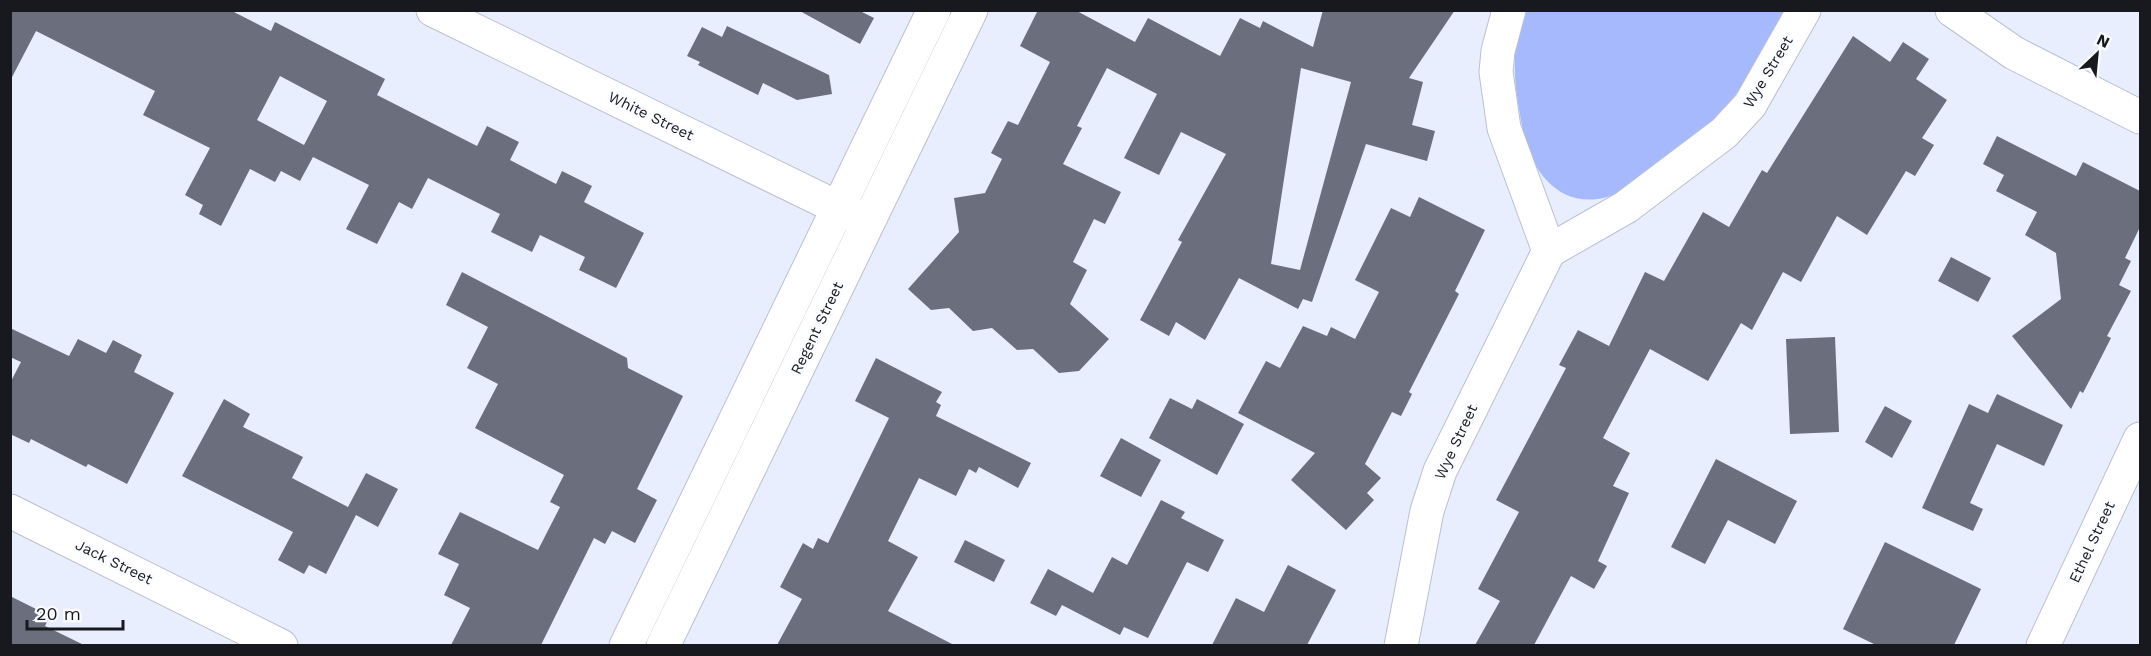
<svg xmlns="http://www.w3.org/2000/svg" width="2151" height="656" viewBox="0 0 2151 656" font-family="'Work Sans',sans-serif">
<rect width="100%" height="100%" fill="#e9eeff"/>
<path fill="#a7b9fd" d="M 1526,10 L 1787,11 C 1768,41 1752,75 1729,103 C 1714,122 1693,136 1675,151 C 1655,167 1633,190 1607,197 C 1561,210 1531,172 1523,131 C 1515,87 1508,53 1526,10 Z"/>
<g fill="#6a6e7d" fill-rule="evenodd">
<path d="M 10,10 L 230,10 L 271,31 L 275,22 L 385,79 L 377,95 L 477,146 L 487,126 L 519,142 L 510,160 L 556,184 L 562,171 L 592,186 L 584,202 L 644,233 L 616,288 L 579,270 L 585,257 L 540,235 L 532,252 L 491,232 L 500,214 L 428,178 L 412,209 L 399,202 L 377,244 L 346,229 L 369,185 L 313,157 L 300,181 L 281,171 L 275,182 L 250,169 L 221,226 L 199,214 L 203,205 L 185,195 L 210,148 L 143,115 L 155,91 L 36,31 L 10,81 ZM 280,76 L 327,101 L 304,145 L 257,120 Z"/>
<polygon points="798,10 858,10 874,18 860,44"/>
<path d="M 1038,10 L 1075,10 L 1135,42 L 1148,18 L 1220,56 L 1240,18 L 1260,28 L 1263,21 L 1313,47 L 1323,10 L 1455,10 L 1409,78 L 1423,82 L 1412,125 L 1435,131 L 1427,161 L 1366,144 L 1312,302 L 1303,299 L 1298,309 L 1239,278 L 1205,340 L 1176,322 L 1169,336 L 1140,320 L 1182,242 L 1178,240 L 1226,154 L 1181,132 L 1159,175 L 1124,158 L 1157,94 L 1107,68 L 1077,126 L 1082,128 L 1063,164 L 1121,192 L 1105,224 L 1094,219 L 1073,262 L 1087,270 L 1070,304 L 1109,339 L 1079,371 L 1059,373 L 1033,349 L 1017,350 L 992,328 L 973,331 L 949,308 L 931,310 L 908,289 L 959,232 L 954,198 L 985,193 L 1002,159 L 991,153 L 1008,121 L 1018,125 L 1050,62 L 1020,46 ZM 1301,68 L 1351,82 L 1300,270 L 1271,264 Z"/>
<polygon points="727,26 829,75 832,94 797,100 763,83 758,95 698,65 700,62 687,56 702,27 722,37"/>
<polygon points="1853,36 1890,62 1903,42 1929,59 1916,79 1947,100 1922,138 1934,145 1915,176 1906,171 1867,235 1837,216 1801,282 1783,272 1752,330 1741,323 1708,381 1650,349 1603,438 1630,453 1613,486 1629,493 1598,561 1607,566 1594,589 1571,576 1534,645 1475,645 1500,601 1478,589 1519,512 1496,500 1566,368 1559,365 1578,330 1609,346 1645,272 1664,281 1703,212 1729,227 1762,170 1767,173"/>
<polygon points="1997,136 2076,176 2083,162 2140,191 2140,227 2125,258 2131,261 2119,285 2131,291 2107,336 2111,338 2083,393 2080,391 2071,409 2012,336 2061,299 2056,253 2025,235 2037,212 1996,191 2004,175 1983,164"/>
<polygon points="1419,197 1485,230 1455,291 1459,294 1409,392 1412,394 1401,416 1392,412 1365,464 1381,478 1367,493 1374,500 1346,530 1291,480 1315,453 1238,413 1266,361 1280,368 1303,326 1327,336 1331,327 1355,339 1379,292 1355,280 1391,208 1410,217"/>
<polygon points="1951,257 1991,278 1978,302 1938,281"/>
<polygon points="462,272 627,358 628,368 683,396 637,489 657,500 635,543 612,531 605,544 594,538 541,645 451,645 470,608 444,595 459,564 438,554 460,512 538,550 560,507 550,502 564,475 475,428 498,384 467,368 488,327 446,305"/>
<polygon points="10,328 69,356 78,339 106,353 113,340 142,355 134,372 174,393 127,484 88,464 86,467 31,439 29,443 10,434 10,383 21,362 10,357"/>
<polygon points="1835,337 1839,432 1790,434 1786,339"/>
<polygon points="876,358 942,392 936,402 941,405 936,416 1031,463 1018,488 979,467 976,473 969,469 956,496 919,478 888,541 918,557 888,611 954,645 777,645 802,599 780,587 803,543 813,549 818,538 828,543 889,418 855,401"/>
<polygon points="1997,394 2063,425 2044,466 1997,444 1970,503 1983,509 1973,531 1922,508 1969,404 1988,413"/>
<polygon points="1170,398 1192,409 1197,399 1244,424 1217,475 1149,438"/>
<polygon points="224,399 250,414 243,427 303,457 292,478 348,507 366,473 398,489 378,527 356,515 326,574 309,565 304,574 278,560 293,532 182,476"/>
<polygon points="1885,406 1912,421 1892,458 1865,442"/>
<polygon points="1121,438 1161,460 1141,497 1100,476"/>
<polygon points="1716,459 1797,501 1775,544 1728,520 1705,564 1671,547"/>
<polygon points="1161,500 1185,512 1181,518 1224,540 1208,572 1187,562 1148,638 1124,627 1120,635 1062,605 1056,616 1030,603 1048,569 1093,593 1112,557 1127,565"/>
<polygon points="965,540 1005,560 994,582 954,562"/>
<polygon points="1885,542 1981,589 1954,645 1876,645 1843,629"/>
<polygon points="1288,565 1336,590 1307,645 1212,645 1236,598 1264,612"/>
<polygon points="10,596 50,616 45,626 84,645 10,645"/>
</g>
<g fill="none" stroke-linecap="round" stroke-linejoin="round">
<defs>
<g id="minor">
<polyline points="433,10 863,220"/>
<polyline points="1509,10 1498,51 1496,72 1504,128 1549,251"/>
<polyline points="1952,10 2014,53 2140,117"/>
<polyline points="10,511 281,646"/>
<polyline points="1401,646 1427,511 1440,471 1549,251 1626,207 1724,133 1750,105 1804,10"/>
<polyline points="2043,646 2140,439"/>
</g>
<g id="tertiary">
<polyline points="626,646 934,10"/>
<polyline points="663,646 971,10"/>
</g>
</defs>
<use href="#minor" stroke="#bbc0d0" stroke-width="35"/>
<use href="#tertiary" stroke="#bbc0d0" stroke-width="35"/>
<use href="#minor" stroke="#fff" stroke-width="33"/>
<use href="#tertiary" stroke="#fff" stroke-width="33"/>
</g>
<g text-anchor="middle" stroke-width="6" stroke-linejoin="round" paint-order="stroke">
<g font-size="15" fill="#18191f" stroke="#fbfcff">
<text transform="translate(1768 72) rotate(-59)" y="5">Wye Street</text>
<text transform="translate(651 116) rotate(26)" y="5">White Street</text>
<text transform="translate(817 328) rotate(-64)" y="5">Regent Street</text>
<text transform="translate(1456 442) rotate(-65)" y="5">Wye Street</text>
<text transform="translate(2092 542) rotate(-65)" y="5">Ethel Street</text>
<text transform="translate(114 562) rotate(26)" y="5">Jack Street</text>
</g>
</g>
<rect width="2151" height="656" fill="none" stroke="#18191f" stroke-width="24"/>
<g transform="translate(2097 54) rotate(26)" stroke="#fbfcff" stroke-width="4.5" paint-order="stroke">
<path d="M0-4.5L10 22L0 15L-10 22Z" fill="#18191f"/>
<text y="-9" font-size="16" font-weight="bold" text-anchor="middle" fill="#18191f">N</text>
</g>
<path d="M27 620v9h96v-9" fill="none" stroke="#18191f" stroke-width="3"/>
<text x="36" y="620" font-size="18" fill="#18191f" stroke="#fbfcff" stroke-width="4.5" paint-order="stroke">20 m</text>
</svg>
